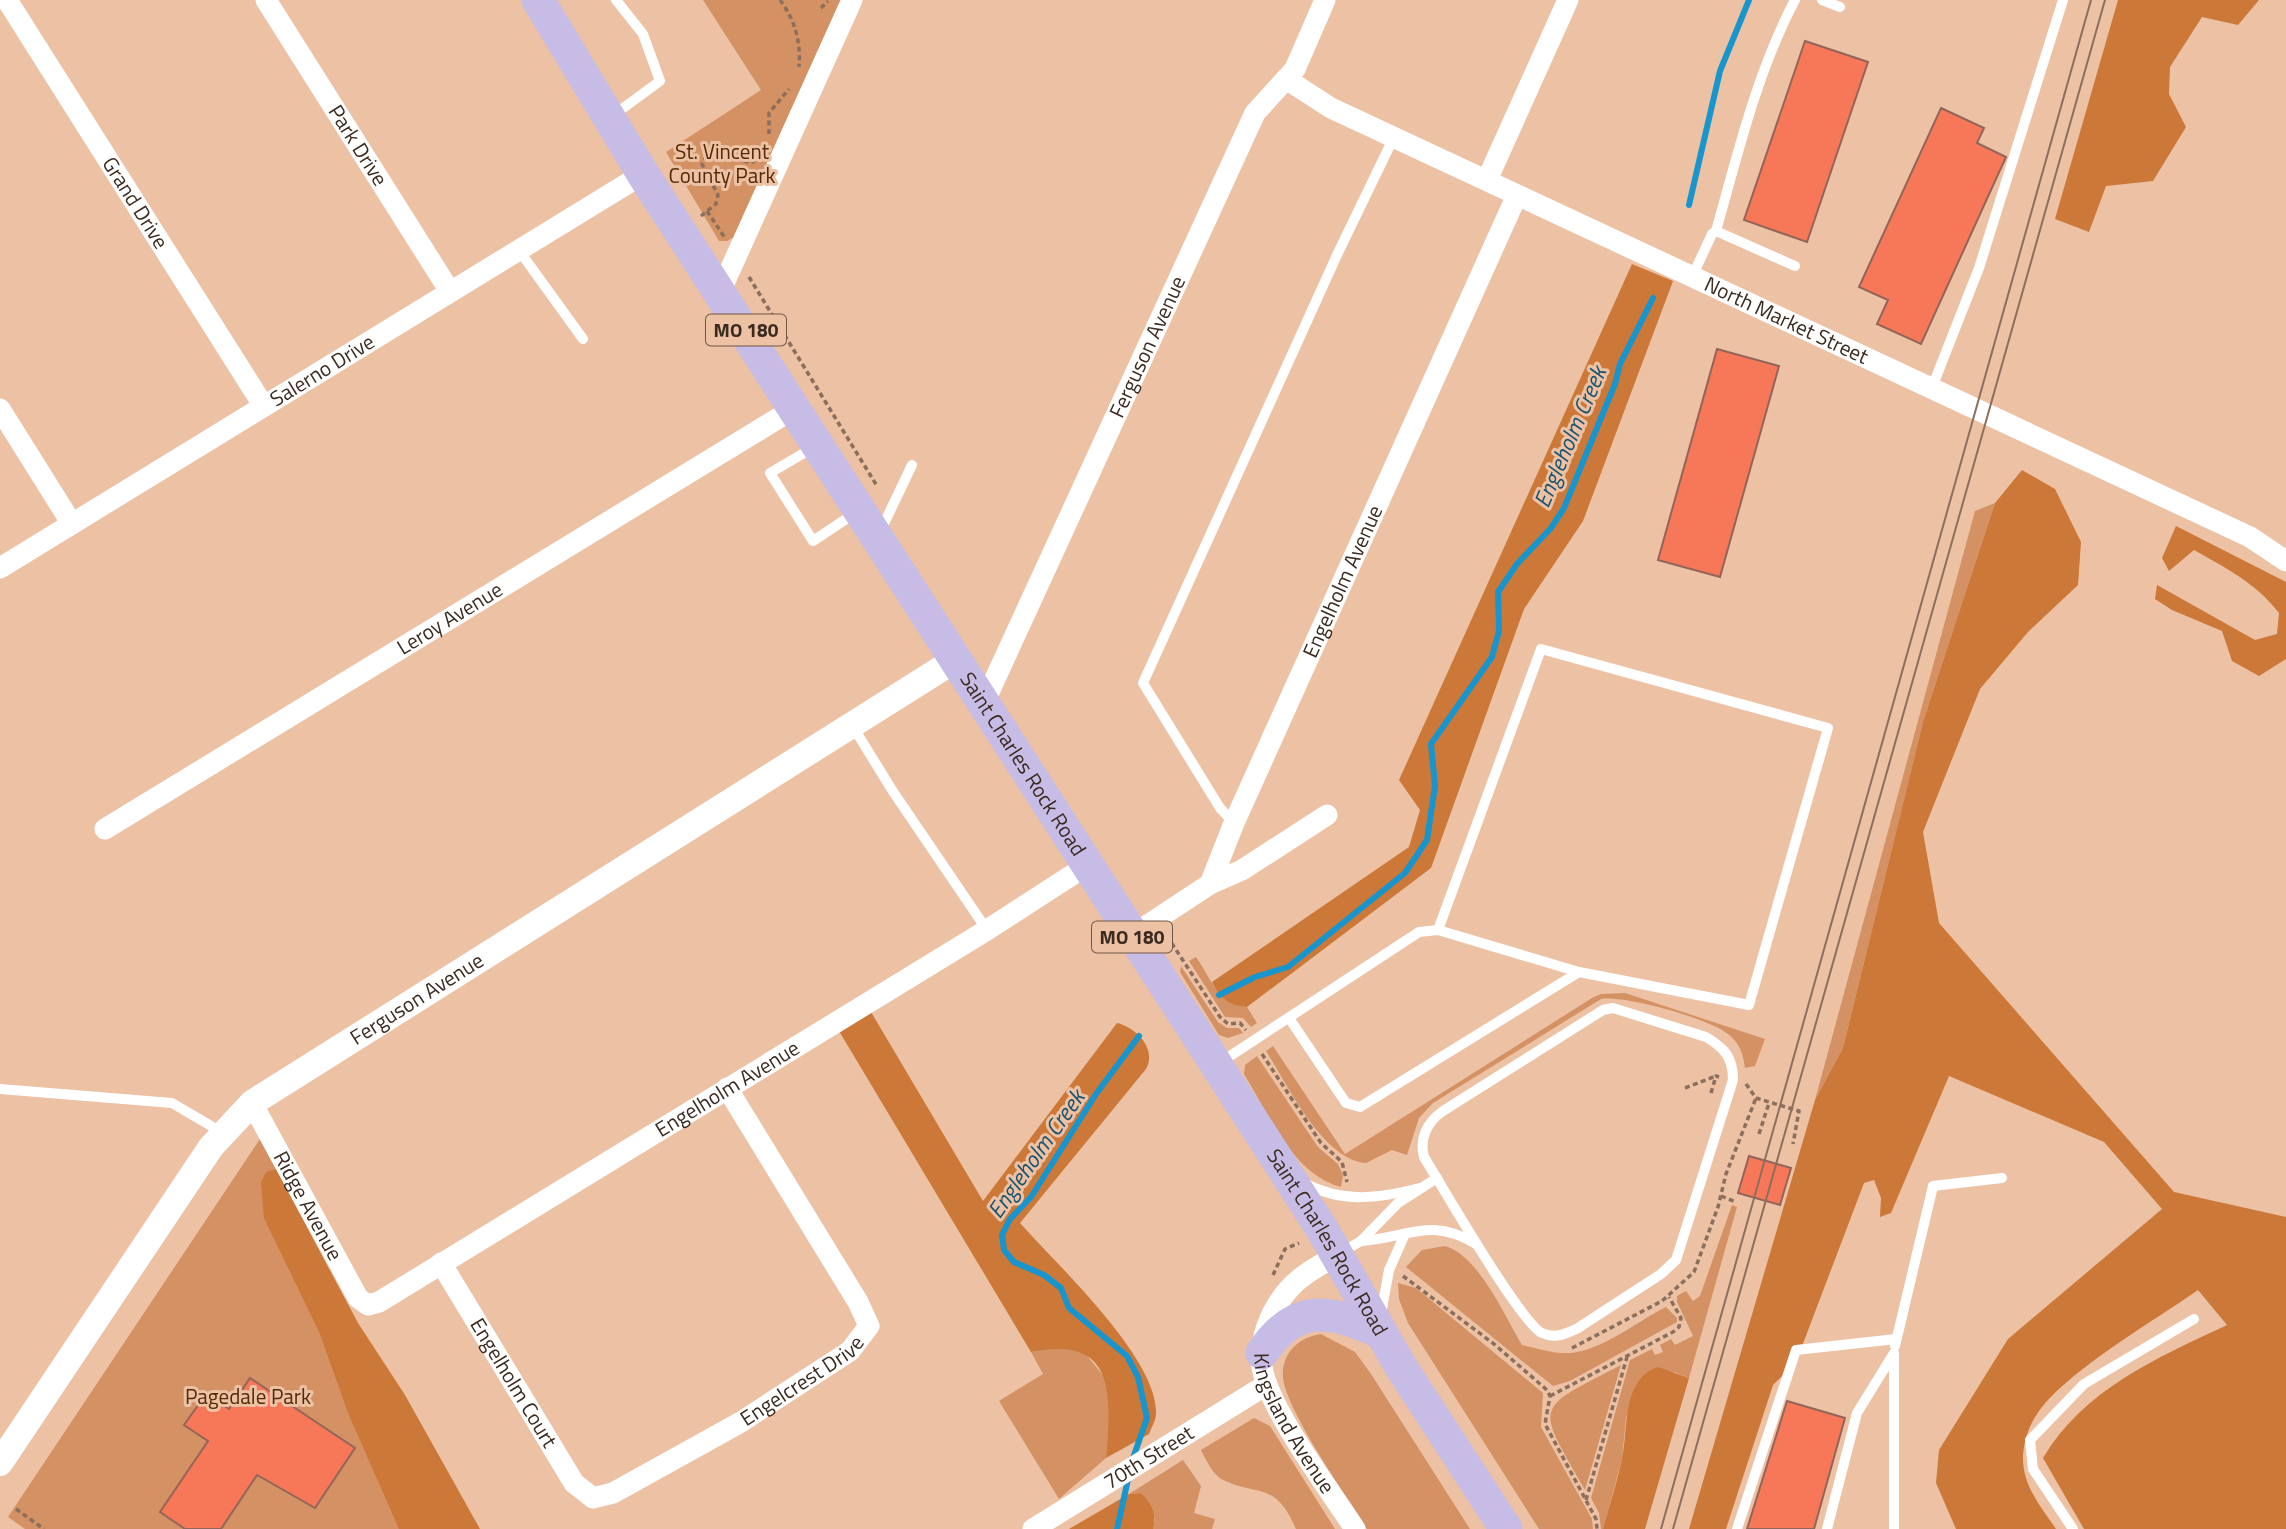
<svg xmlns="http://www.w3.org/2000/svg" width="2286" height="1529" viewBox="0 0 2286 1529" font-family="'Titillium Web',sans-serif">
<rect width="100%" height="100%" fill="#ecc1a4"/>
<g fill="#d49264">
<polygon points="703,0 843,0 736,236 727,241 719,241 666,152 761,90"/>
<polygon points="1995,503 1923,722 1843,1048 1815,1100 1975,511"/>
<path d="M 1196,957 C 1212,980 1217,1003 1247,1007 L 1257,1023 L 1251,1027 L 1243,1018 L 1225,1017 L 1189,961 Z"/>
<polygon points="1181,966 1218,1022 1227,1028 1239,1028 1243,1033 1228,1038 1219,1035 1180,972"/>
<path d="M 1625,993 L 1765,1039 L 1755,1066 L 1745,1068 C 1743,1054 1740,1043 1728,1034 C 1710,1019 1625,995 1601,999 L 1433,1103 L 1419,1118 L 1407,1155 L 1392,1150 L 1366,1163 C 1322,1159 1288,1085 1266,1051 L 1273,1046 L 1345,1154 L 1592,998 L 1601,994 Z"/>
<path d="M 1257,1056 L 1318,1147 L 1338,1164 L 1343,1175 L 1341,1187 C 1292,1174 1269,1114 1244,1074 L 1245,1065 Z"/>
<polygon points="260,1139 465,1529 25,1529 8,1517"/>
<polygon points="1732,1205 1737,1207 1689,1378 1674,1372 1636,1385 1626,1418 1622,1459 1603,1529 1601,1529 1599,1513 1591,1498 1630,1360 1652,1349 1655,1355 1663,1352 1660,1345 1671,1339 1675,1345 1693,1336 1677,1302 1677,1296 1686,1291 1693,1301 1700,1296"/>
<path d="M 1445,1246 C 1478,1255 1505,1316 1522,1345 C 1540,1349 1559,1356 1577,1352 C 1608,1346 1638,1321 1666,1307 L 1677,1318 L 1677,1322 L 1570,1381 L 1553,1386 L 1406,1267 L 1422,1250 Z"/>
<polygon points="1398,1283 1416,1288 1543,1393 1541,1427 1592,1519 1593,1529 1539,1529 1408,1323 1399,1299"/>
<path d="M 1321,1334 L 1355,1352 L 1371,1374 L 1470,1529 L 1367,1529 C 1346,1495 1287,1412 1283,1378 C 1281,1354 1298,1337 1321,1334 Z"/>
<polygon points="1058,1347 1084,1352 1107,1380 1110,1411 1106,1458 1059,1499 999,1401 1043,1374 1031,1352"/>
<path d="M 1621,1365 L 1585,1490 C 1536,1403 1532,1411 1621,1365 Z"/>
<path d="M 1254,1418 L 1270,1426 L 1335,1529 L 1296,1529 C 1275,1481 1260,1497 1223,1480 C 1213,1475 1206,1460 1201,1450 Z"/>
<polygon points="1183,1460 1201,1486 1194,1513 1215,1519 1212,1529 1153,1529 1155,1519 1141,1493 1129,1494"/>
</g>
<g fill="#cb7838">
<polygon points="2118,0 2259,0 2238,25 2202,17 2170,67 2169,94 2186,127 2153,181 2106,186 2089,232 2055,219"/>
<path d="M 1632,264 L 1673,281 L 1583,521 L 1524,609 L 1431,868 L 1247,1007 C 1228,1005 1221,999 1212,982 L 1409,847 L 1420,810 L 1399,780 Z"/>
<path d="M 2022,470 L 2055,489 L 2081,542 L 2078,585 L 2028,632 L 1980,689 L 1923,832 L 1939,923 L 2174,1192 L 2286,1217 L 2286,1529 L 2084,1529 L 2043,1458 C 2084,1389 2157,1358 2227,1325 L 2198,1290 C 2154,1321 2069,1370 2039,1411 C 2029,1425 2024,1440 2023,1456 C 2022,1485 2041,1507 2056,1529 L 1956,1529 L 1936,1483 L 1939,1450 L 2008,1339 L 2162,1209 L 2104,1142 L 1949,1076 L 1891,1213 L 1880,1217 L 1881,1198 L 1874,1180 L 1864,1183 L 1796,1362 L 1773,1385 L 1726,1529 L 1689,1529 L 1815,1100 L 1843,1048 L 1923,722 L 1995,503 Z"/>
<path d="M 2176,526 L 2286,582 L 2286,659 L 2259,676 L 2232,661 L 2222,631 L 2172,610 L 2155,599 L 2157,585 L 2255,640 L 2277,634 L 2279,613 C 2256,583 2226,568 2194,550 L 2169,571 L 2162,558 Z"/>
<path d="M 871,1012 L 983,1201 L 1117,1023 C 1137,1028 1157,1049 1146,1069 L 1020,1223 C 1056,1264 1159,1359 1156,1414 C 1156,1420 1151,1428 1149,1434 L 1106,1458 C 1111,1395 1117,1335 1031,1352 L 839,1031 Z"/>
<polygon points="276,1169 358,1323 405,1395 480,1529 399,1529 348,1413 320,1334 264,1218 261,1183 266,1172"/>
<path d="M 1658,1367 L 1689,1378 L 1645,1529 L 1603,1529 C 1609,1506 1617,1483 1622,1459 C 1629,1428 1621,1380 1658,1367 Z"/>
<path d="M 1141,1493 C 1152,1504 1157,1514 1153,1529 L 1069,1529 L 1129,1494 Z"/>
</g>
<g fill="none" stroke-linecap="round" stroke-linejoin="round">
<g stroke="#1895cd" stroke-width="6">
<polyline points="1689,205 1720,71 1749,0"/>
<polyline points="1219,995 1255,977 1288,967 1405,873 1427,840 1435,786 1431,744 1492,657 1499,631 1498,592 1517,564 1551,528 1564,508 1615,384 1620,364 1653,298"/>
<polyline points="1132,1461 1147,1418 1138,1377 1127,1356 1069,1308 1061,1288 1044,1275 1014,1262 1004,1250 1002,1235 1010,1219 1031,1197 1096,1094 1139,1036"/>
<polyline points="1117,1529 1129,1475"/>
</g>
</g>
<g fill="#f67858" stroke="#936559" stroke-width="2">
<polygon points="1805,41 1868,62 1807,242 1744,220"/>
<polygon points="1941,108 1984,128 1977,143 2006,157 1921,344 1877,324 1888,300 1859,287"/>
<polygon points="1717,349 1779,366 1720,577 1658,560"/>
<polygon points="1749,1156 1791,1168 1780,1205 1738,1193"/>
<polygon points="250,1378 355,1448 315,1508 257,1475 221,1529 185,1529 160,1512 208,1441 184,1425 206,1394 229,1409"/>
<polygon points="1787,1401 1845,1418 1814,1529 1747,1529"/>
</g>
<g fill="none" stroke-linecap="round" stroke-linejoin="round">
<g stroke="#8b6e5b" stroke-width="3.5" stroke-dasharray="5 3.5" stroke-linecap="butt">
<path d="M 780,0 C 795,20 801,42 799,67"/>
<polyline points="821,8 828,1"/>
<polyline points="769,134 769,113 789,89"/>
<polyline points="707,211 725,238"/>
<polyline points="701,216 716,204 718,195 702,164 706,157 716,154 752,163 759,156"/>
<polyline points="749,277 877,486"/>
<polyline points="1167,936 1220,1017 1228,1024 1240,1023 1246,1030"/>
<polyline points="1262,1054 1321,1143 1342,1162 1347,1182"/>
<polyline points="1746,1084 1756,1098 1799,1111 1793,1144"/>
<polyline points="1685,1088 1716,1076"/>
<polyline points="1711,1093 1716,1076 1719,1077"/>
<polyline points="1759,1134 1769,1103"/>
<polyline points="1721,1196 1736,1202"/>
<polyline points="1273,1275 1285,1249 1299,1243"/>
<polyline points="1403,1276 1494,1344 1547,1390 1550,1396 1545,1424 1596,1519 1597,1529"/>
<polyline points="1572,1348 1662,1301 1694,1272 1718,1207 1726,1174 1756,1098"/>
<polyline points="1550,1396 1673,1332 1679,1327 1681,1318 1669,1297"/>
<polyline points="1586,1500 1627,1357"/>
<polyline points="16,1509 44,1529"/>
</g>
<g stroke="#fff" stroke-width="10">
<polyline points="1822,0 1840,7"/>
<polyline points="611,117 660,81 643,34 616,0"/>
<path d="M 1716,231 C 1738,153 1757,72 1795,0"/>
<polyline points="518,249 583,339"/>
<polyline points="1692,277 1712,234 1716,231 1795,266"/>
<polyline points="1931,390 1979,268 2063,0"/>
<polyline points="816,446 770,473 813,541 855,513"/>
<polyline points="880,532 912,465"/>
<polyline points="852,725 892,790 987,930"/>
<polyline points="1234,823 1220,808 1143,683 1337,255 1394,137"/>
<path d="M 1613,1008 L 1706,1037 C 1725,1048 1733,1058 1733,1080 L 1676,1260 L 1661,1274 L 1578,1328 C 1566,1334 1555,1339 1542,1333 C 1520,1322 1442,1186 1424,1157 C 1419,1139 1427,1122 1443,1111 L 1603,1010 Z"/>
<polyline points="1289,1018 1346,1103 1360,1107 1579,972"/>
<polyline points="1221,1062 1419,932 1438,930 1579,972 1749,1005 1828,728 1541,649 1438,930"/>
<polyline points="0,1089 172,1103 223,1133"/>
<path d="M 1304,1183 C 1343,1204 1379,1198 1420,1188"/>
<path d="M 1361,1241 C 1408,1238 1430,1216 1476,1244"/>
<polyline points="1340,1253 1361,1241 1398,1203 1437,1178"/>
<polyline points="1381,1314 1389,1270 1405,1234"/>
<polyline points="1895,1346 1933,1186 2002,1178"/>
<polyline points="1737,1529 1796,1350 1896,1339"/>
<polyline points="1827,1529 1857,1413 1894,1353 1894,1529"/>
<polyline points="2073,1529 2033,1469 2030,1440 2084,1384 2194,1319"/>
</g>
<g stroke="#fff" stroke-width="21">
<path id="s1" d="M 7,0 L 263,405"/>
<path id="s2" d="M 266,0 L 449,290"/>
<path id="s3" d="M 1286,79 L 1331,108 L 2250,537 L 2286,561"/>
<polyline points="1487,180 1568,0"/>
<polyline points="721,290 852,0"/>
<polyline points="0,409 72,524"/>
<path id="s4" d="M 0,568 L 643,174"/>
<path id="s5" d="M 983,705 L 1255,113 L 1295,69 L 1325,0"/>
<path id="s6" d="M 105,829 L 795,408"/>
<polyline points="1210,884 1242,870 1327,815"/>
<path id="s7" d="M 1131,936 L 1210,884 L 1234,823 L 1517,195"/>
<path id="s8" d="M 252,1103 L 358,1298 L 368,1305 L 379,1302 L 987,930 L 1086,866"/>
<path id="s9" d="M 1337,1255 C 1321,1265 1302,1274 1289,1289 C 1271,1309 1258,1340 1262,1367 C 1269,1410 1330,1490 1355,1529"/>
<path id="s10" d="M 441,1263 L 574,1483 L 593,1498 L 613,1493 L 741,1422 L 850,1351 L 869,1326 L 858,1302 L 727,1088"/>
<path id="s11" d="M 1033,1529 L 1266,1385"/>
</g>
<path stroke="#fff" stroke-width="26" id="s12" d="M 0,1463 L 211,1147 L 252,1103 L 955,660"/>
<g stroke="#c6bce5" stroke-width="33">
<path id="s13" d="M 538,0 L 643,174 L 1322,1229 L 1401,1367 L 1506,1529"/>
<path d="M 1262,1353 C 1296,1302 1330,1310 1380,1332"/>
</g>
<g stroke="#8c6f5c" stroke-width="2">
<polyline points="1661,1529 2091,0"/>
<polyline points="1673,1529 2105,0"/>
</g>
</g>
<g text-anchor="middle" stroke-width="6" stroke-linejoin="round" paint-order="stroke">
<g fill="#ecc1a4" stroke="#705747" stroke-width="2">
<rect x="706" y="314.5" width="80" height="31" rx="5"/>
<rect x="1092" y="921.5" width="80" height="31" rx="5"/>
</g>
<g font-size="19" font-weight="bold" fill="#3b2a1f">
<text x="746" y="337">MO 180</text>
<text x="1132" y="944">MO 180</text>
</g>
<g font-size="21" fill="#3b2a1f" stroke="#ecc1a4">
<text dy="7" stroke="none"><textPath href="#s2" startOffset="172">Park Drive</textPath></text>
<text dy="7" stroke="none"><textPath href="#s1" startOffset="240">Grand Drive</textPath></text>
<text dy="7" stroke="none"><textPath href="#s3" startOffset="556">North Market Street</textPath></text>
<text dy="7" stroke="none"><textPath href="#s5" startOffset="394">Ferguson Avenue</textPath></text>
<text dy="7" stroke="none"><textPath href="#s4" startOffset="378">Salerno Drive</textPath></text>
<text dy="7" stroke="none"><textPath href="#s7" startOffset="425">Engelholm Avenue</textPath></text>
<text dy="7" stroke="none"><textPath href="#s6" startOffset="404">Leroy Avenue</textPath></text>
<text dy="7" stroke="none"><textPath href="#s13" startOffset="905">Saint Charles Rock Road</textPath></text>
<text dy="7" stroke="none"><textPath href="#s12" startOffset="635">Ferguson Avenue</textPath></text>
<text dy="7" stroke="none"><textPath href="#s8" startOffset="654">Engelholm Avenue</textPath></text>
<text dy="7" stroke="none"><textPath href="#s8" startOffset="117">Ridge Avenue</textPath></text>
<text dy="7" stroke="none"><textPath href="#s13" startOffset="1472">Saint Charles Rock Road</textPath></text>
<text dy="7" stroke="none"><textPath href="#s10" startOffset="522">Engelcrest Drive</textPath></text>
<text dy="7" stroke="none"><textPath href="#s10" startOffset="140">Engelholm Court</textPath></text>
<text dy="7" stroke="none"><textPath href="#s9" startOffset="208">Kingsland Avenue</textPath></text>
<text dy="7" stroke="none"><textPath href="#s11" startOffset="136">70th Street</textPath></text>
</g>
<g font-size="21" fill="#542a06" stroke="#ecc1a4">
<text x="722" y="159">St. Vincent<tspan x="722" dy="24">County Park</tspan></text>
<text x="248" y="1404">Pagedale Park</text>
</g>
<g font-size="23" font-style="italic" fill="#185370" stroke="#ecc1a4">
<text transform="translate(1570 437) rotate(-67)" y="8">Engleholm Creek</text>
<text transform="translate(1036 1154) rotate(-55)" y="8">Engleholm Creek</text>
</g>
</g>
</svg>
